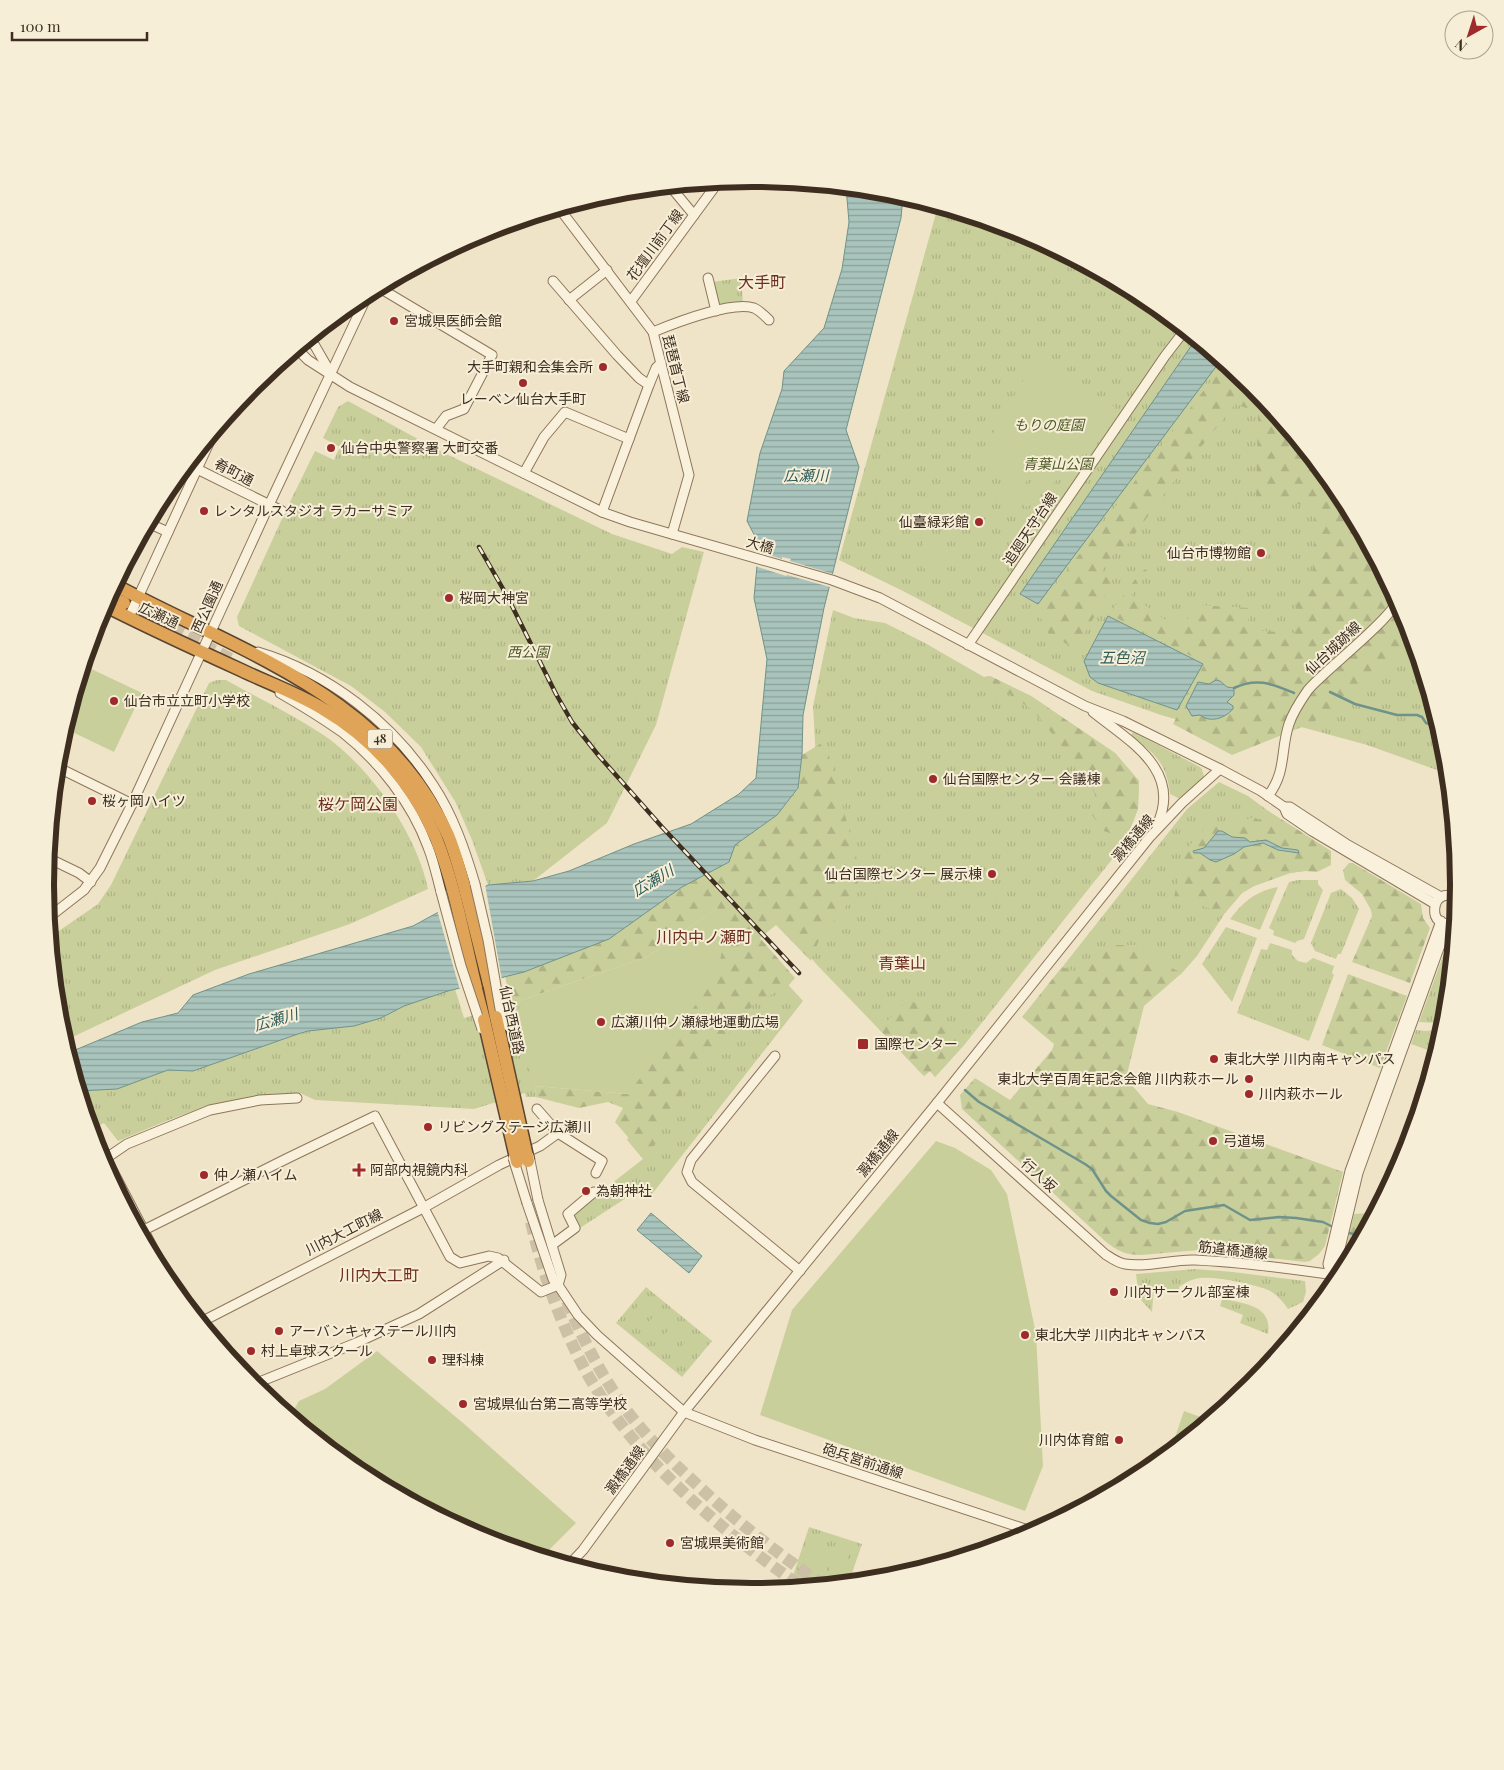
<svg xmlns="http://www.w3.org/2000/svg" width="1504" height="1770" viewBox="0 0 1504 1770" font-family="'Playfair Display','Noto Sans JP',serif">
<defs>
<pattern id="grass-tufts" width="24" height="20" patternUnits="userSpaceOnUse" patternTransform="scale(1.25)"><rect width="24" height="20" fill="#c9cf9b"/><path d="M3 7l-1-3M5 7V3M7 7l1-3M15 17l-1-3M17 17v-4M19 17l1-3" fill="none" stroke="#aeb285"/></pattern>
<pattern id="forest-firs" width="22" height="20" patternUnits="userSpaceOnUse" patternTransform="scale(1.25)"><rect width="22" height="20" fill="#c9cf9b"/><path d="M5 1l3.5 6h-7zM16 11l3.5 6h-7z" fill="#aeb285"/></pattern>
<pattern id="water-rules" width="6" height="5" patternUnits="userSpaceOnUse" patternTransform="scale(1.25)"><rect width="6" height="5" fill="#a9c4bc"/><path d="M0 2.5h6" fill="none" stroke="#8ba098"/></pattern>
</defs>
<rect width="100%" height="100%" fill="#f0e4c8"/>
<g fill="url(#grass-tufts)">
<polygon points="938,206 1023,232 1145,297 1252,385 1340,492 1383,573 1195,725 1161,715 1092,691 903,591 839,560"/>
<polygon points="741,278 743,304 718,308 712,282"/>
<polygon points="348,401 442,452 612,534 672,554 682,547 704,552 656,725 607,823 533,881 488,885 472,840 456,803 421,747 385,712 351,686 239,626 237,617 286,510 315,451 334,460 340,447 323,438 338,407"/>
<polygon points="833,610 854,618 885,623 925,643 984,677 990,676 1031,696 1115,753 1139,781 1138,809 1126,839 1114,857 965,1044 935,1077 930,1071 924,1076 818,966 772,911 821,852 813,706"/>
<polygon points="1407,621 1445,747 1448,774 1367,745 1294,725"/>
<path d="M 217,680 L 226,680 C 258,698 292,714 322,734 C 369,765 417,834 428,889 L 350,924 L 215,970 L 64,1041 L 59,1023 L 50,937 L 98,904 L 111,885 L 209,683 Z"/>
<path d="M 1133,732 L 1200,767 L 1202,769 L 1204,777 L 1180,799 L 1170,794 C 1166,761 1155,755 1131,735 Z"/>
<polygon points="1219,782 1248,796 1267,810 1305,871 1290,873 1270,880 1254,886 1242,893 1225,913 1197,956 1182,973 1146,996 1045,989 1187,809"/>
<polygon points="1298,880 1318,880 1318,884 1323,890 1304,939 1297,941 1295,943 1273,935 1274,931 1269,928 1289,882"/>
<path d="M 1278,887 L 1260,930 L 1230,919 C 1243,902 1256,891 1278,887 Z"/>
<polygon points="1341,889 1352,898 1359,909 1341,954 1338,954 1336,959 1315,951 1311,943 1331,893"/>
<polygon points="1226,927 1257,938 1232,1002 1202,964"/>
<polygon points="747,940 803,1001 652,1194 643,1187 580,1228 574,1220 575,1212 643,1159 627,1140 649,1095"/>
<polygon points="1270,943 1292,950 1292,955 1298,961 1306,963 1313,958 1334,966 1332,973 1334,975 1309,1041 1237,1013 1261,949 1267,950"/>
<polygon points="1444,953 1452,960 1446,1020 1436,1023 1419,1022"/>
<polygon points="455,989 464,1018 519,1001 535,1086 536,1097 526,1097 525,1093 474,1109 315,1100 300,1093 257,1096 212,1105 171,1119 118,1141 104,1123 91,1130 79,1091 117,1089 168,1070 193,1071 308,1031 354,1026 381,1018 404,1006"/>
<polygon points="1444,1029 1436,1053 1411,1044 1416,1030 1426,1031"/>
<path d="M 1195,1269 L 1233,1272 L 1305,1281 L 1306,1292 L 1303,1302 L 1288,1309 C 1284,1303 1279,1297 1272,1292 C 1261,1285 1214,1276 1200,1278 C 1192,1279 1186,1282 1179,1287 L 1179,1291 L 1154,1288 L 1152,1312 L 1139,1298 L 1136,1274 Z"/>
<polygon points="646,1287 712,1341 682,1377 616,1323"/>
<path d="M 1222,1299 C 1243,1303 1273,1305 1268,1334 L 1240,1323 L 1243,1315 L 1220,1306 Z"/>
<polygon points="809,1527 862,1544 849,1582 789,1588"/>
</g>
<g fill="url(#forest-firs)">
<polygon points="1223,361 1252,385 1340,492 1405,615 1414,644 1363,686 1312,723 1232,755 1173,724 1205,663 1109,614 1143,569 1147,570 1131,595 1179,630 1198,605 1249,608 1248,630 1294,633 1297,599 1306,598 1307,583 1312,580 1316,506 1296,504 1295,501 1256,499 1258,412 1235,404 1168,489 1120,554 1116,551 1102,570 1113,587 1104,596 1093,619 1075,649 1048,633 1037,610 1217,373"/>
<polygon points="990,676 1031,696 1115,753 1139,781 1138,809 1126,839 1104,831 1092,815 1095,794 1079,768 1034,711 984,677"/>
<polygon points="825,741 861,875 852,898 819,940 811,961 776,925 760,938 795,978 789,985 754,1004 691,1078 646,1158 615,1122 623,1108 608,1102 579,1108 536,1097 535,1086 628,1094 717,908 647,957 519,1001 511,1003 505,976 524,972 609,939 682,887 729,862 735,845 777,815 798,789 802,755"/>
<path d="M 1267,810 L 1331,851 L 1331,865 L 1317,872 L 1305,871 L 1290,873 L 1254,886 L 1242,893 L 1225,913 L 1174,897 C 1181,874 1178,859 1194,840 C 1198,835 1202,830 1209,827 C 1222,822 1239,823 1254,817 L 1259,820 Z"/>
<polygon points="1349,863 1353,863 1421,904 1423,918 1430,928 1410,983 1352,962 1372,916 1371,910 1362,894 1345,880 1343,870"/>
<path d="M 1109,945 L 1143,945 L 1157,961 L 1182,973 L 1144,1006 L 1126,1078 L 1148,1104 L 1178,1112 L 1343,1172 L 1325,1246 L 1319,1254 L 1310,1261 L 1305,1262 L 1199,1250 L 1141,1255 C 1126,1255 1117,1251 1105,1241 L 962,1109 L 960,1095 L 975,1078 L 1010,1100 L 1052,1050 L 1054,1044 L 1022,1017 L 1062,967 L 1083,974 Z"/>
<polygon points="1348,974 1407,996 1380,1068 1322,1045"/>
<polygon points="910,1002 920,1002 925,1004 965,1044 935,1077 930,1071 924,1076 879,1029 903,1005"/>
<polygon points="1370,1213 1374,1214 1348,1262 1346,1249 1354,1214"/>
</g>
<g fill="#c9cf9b">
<polygon points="1034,361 1115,407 1066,479 1062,475 1028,507 1024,506 1038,483 1028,478 1016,502 1003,494 1009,484 1006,482 1009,474 986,461 988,456 982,453"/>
<polygon points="927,537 944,547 940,554 943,556 938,565 957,575 952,585 914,562"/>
<polygon points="83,665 142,693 114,752 64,728"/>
<polygon points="717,908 729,920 716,978 628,1094 535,1086 521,1044 519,1001 647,957"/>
<polygon points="936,1141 955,1148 991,1170 1007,1194 1036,1334 1043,1466 1025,1511 760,1415 792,1310"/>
<polygon points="646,1296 655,1304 636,1327 627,1319"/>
<polygon points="661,1308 670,1316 650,1339 641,1331"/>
<polygon points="676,1321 685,1329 666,1352 657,1344"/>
<polygon points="692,1334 701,1342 682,1365 672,1358"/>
<polygon points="377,1351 463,1423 576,1523 542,1557 481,1538 359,1473 290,1416 299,1401 325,1389"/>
<polygon points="1184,1411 1209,1420 1170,1452"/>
<polygon points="813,1542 826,1546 817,1576 804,1572"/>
<polygon points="836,1549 849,1553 839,1583 826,1579"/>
</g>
<g fill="url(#water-rules)" stroke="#6f938a">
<polygon points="846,187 890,192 903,196 901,218 846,430 859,467 824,608 803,715 802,755 798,788 777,815 735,845 729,862 682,887 609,939 524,972 448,991 404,1006 381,1018 354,1026 308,1031 298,1034 193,1071 168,1070 117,1089 79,1091 68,1053 142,1022 178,1013 193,995 249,974 413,926 488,885 533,881 569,871 634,844 691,824 739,794 756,778 767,659 754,598 759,544 747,521 760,453 782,389 784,371 824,328 842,269 849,222"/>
<polygon points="1196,339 1221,360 1038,604 1020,594"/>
<polygon points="1108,616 1203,664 1177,710 1098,683 1090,677 1084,661"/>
<path d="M 1216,680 L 1220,681 L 1227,687 L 1234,688 L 1234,695 L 1227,702 L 1233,706 L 1233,709 C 1224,719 1210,723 1200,715 L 1192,716 L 1186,706 L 1198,682 L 1209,684 Z"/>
<polygon points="1218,831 1222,831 1232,837 1245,838 1250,842 1266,840 1282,848 1298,850 1299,853 1278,850 1263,843 1244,847 1234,854 1216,862 1210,860 1200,853 1194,853 1193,851 1204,848"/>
<polygon points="651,1213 702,1256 689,1273 637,1230"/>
</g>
<g fill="#f0e4c8">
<polygon points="756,551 782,559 782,557 791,559 790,561 833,574 830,587 787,575 786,576 755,566"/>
<polygon points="485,884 502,980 460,990 437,910"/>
</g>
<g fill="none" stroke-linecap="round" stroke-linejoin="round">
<g stroke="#6f938a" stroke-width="2.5">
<path d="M 1234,688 C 1257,677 1272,684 1294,693"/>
<polyline points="1330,692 1355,704 1397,715 1417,715 1422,717 1426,723 1439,727"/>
<polyline points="965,1090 979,1102 1085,1164 1092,1169 1106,1191 1111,1196 1141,1220 1150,1223 1158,1224 1166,1222 1185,1211 1224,1205 1250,1220 1279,1217 1296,1218 1323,1222 1331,1226"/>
<polyline points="1349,1233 1362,1236"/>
</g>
<g stroke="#ccc0a6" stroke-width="12" stroke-dasharray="12 6" stroke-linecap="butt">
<polyline points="124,603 231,659"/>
<path d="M 531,1222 C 542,1271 559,1319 582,1364 C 628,1453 721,1531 802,1587"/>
<path d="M 567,1301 C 583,1340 602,1377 627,1411 C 646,1436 669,1459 692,1480 C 733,1519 777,1553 823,1585"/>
</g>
<defs>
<g id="minor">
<polyline points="670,186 694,215"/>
<polyline points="559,208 653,332 689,475 672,534"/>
<polyline points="708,278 716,311"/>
<polyline points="553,281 617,355 639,378 649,385"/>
<polyline points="378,287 492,355 464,409 446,416 436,429"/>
<polyline points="569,300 607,270"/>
<polyline points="631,301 719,181"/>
<path d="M 653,332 C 675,323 732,301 754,308 C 759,310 765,316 769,320"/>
<polyline points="308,339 315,346 330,372"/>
<polyline points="297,349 308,360 350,387 602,512 630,522 832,580 880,598 1085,706 1123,721 1220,769 1261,791 1284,807 1287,814 1312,831 1435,904"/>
<polyline points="1308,453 1323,472"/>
<polyline points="187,464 282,511"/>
<polyline points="524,473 544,437 565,412 629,439"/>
<polyline points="602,512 649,385 656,368 661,363"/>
<polyline points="148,523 168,532"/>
<polyline points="129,617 215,430"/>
<polyline points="968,645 1165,356 1185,330"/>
<path d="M 258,652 C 329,673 393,723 433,785 C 453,815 465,850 475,884"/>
<path d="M 280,693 C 301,705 322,718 342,732 C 379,761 412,803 428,847 C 434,862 437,877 441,892"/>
<path d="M 1093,712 C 1129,741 1183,770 1157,825"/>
<polyline points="57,767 132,804"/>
<path d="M 1268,796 C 1287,771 1280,751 1289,724 C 1293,712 1301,700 1308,690 C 1321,673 1397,615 1396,600 C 1395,593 1388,586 1386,579"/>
<polyline points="1284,807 1290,807 1348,845 1441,897"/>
<polyline points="48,858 79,873 91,882"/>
<polyline points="48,918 84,890 100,868 132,804 269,505 369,292"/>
<path d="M 1455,922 C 1425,934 1430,881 1458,899"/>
<polyline points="775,1056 691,1160 687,1172 692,1182 800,1271"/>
<path d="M 937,1103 L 1105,1254 C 1111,1258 1118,1263 1125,1264 C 1148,1268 1172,1259 1195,1260 C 1243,1262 1293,1269 1341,1276"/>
<polyline points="537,1109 558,1133"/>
<polyline points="106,1158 177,1294"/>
<polyline points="102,1161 127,1144 210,1110 260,1100 297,1098"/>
<polyline points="527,1203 553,1279 558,1285 578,1315 597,1335 684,1412 755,1440 1034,1532"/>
<polyline points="140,1232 288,1158 375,1116 450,1257 460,1263 489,1256 498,1258 541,1292 558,1285 561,1275 538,1200"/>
<polyline points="552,1245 575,1228 568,1214 594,1192"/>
<polyline points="1331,1275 1328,1264 1350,1171 1441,921"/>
<polyline points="1331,1275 1336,1265 1358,1173 1448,923"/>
<polyline points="201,1322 423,1208 499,1165 540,1146 558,1133 602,1161 596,1173"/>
<polyline points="252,1385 356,1343 419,1314 504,1260"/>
<polyline points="569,1565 583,1550 684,1412 937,1103 1149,838 1182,803 1220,769"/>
</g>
<g id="highway">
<path d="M 115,585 C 240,652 385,695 448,835 C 457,857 463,881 469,904 C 476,931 482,957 489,984"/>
<polyline points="109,596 124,603"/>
<path d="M 104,605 C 149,628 195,649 241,670 C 268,683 297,693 323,709 C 373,738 414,785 436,838 C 455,886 464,938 476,988"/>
<polyline points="488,978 496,1017"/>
<polyline points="474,981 484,1020"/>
</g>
</defs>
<use href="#minor" stroke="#8d765c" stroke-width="11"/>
<use href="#highway" stroke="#5b4430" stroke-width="15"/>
<use href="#minor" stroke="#faf1dc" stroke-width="9"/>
<use href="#highway" stroke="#e0a458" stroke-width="12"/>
<defs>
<polyline id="rail" points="479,547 506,594 556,694 572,722 599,756 662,827 799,973"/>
</defs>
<use href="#rail" stroke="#3d2e20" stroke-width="4.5"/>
<use href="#rail" stroke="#f7eed8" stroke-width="2.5" stroke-dasharray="8" stroke-linecap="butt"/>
<defs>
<g id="minor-bridge">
<polyline points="475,884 488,940 503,1026"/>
<polyline points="441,892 461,966 482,1029"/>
<polyline points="529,1156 538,1200"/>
<polyline points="513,1158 527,1203"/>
</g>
<g id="highway-bridge">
<polyline points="496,1017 528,1161"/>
<polyline points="484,1020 517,1162"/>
</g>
</defs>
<use href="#minor-bridge" stroke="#8d765c" stroke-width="11" stroke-linecap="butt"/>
<use href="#highway-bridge" stroke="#5b4430" stroke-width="15" stroke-linecap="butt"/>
<use href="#minor-bridge" stroke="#faf1dc" stroke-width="9"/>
<use href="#highway-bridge" stroke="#e0a458" stroke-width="12"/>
</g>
<g fill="#9e2a2b" stroke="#f7eed8" stroke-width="2">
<circle cx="394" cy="321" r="5"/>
<circle cx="603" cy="367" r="5"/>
<circle cx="523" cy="383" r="5"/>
<circle cx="331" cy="448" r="5"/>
<circle cx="204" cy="511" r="5"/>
<circle cx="979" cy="522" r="5"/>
<circle cx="1261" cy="553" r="5"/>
<circle cx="449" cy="598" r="5"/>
<circle cx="114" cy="701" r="5"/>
<circle cx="933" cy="779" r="5"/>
<circle cx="92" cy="801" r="5"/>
<circle cx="992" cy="874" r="5"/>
<circle cx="601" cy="1022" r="5"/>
<rect x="857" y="1038" width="12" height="12" rx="2.5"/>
<circle cx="1214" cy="1059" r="5"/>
<circle cx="1249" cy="1079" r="5"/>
<circle cx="1249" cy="1094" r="5"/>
<circle cx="428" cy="1127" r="5"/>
<circle cx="1213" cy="1141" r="5"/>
<path d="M356.5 1162.5h5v5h5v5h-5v5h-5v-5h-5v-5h5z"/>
<circle cx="204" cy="1175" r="5"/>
<circle cx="586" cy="1191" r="5"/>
<circle cx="1114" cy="1292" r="5"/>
<circle cx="279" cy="1331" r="5"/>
<circle cx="1025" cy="1335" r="5"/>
<circle cx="251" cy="1351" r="5"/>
<circle cx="432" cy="1360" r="5"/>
<circle cx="463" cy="1404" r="5"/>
<circle cx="1119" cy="1440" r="5"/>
<circle cx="670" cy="1543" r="5"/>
</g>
<g text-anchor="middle" stroke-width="4" stroke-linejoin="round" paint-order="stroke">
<rect fill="#f7eed8" stroke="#756857" stroke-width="1" x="367.5" y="729.5" width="25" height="19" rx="4"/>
<g font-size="12" font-weight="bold" fill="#3d2e20">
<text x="380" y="743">48</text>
</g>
<g font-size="14" fill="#3d2e20" stroke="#f7eed8">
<text transform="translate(655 245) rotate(-54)" y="5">花壇川前丁線</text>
<text transform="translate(676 369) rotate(76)" y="5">琵琶首丁線</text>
<text transform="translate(234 472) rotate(27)" y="5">肴町通</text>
<text transform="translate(1030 529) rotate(-56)" y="5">追廻天守台線</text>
<text transform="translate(760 545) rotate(16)" y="5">大橋</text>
<text transform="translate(207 607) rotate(-66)" y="5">西公園通</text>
<text transform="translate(159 615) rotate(25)" y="5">広瀬通</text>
<text transform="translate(1333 648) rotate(-43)" y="5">仙台城跡線</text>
<text transform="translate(1133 838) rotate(-50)" y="5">澱橋通線</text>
<text transform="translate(512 1020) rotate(78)" y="5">仙台西道路</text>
<text transform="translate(878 1153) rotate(-51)" y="5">澱橋通線</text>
<text transform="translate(1039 1175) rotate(42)" y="5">行人坂</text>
<text transform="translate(344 1232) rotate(-27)" y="5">川内大工町線</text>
<text transform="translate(1233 1250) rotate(6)" y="5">筋違橋通線</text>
<text transform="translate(863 1461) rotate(18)" y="5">砲兵営前通線</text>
<text transform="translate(625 1470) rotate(-54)" y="5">澱橋通線</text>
</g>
<g font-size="14" fill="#3d2e20" stroke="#f7eed8" text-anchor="start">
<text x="404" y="326">宮城県医師会館</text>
<text x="593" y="372" text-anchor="end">大手町親和会集会所</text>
<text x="523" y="404" text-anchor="middle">レーベン仙台大手町</text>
<text x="341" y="453">仙台中央警察署 大町交番</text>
<text x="214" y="516">レンタルスタジオ ラカーサミア</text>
<text x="969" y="527" text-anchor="end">仙臺緑彩館</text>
<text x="1251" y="558" text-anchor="end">仙台市博物館</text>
<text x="459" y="603">桜岡大神宮</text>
<text x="124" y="706">仙台市立立町小学校</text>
<text x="943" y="784">仙台国際センター 会議棟</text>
<text x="102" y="806">桜ヶ岡ハイツ</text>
<text x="982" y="879" text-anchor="end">仙台国際センター 展示棟</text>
<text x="611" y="1027">広瀬川仲ノ瀬緑地運動広場</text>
<text x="874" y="1049">国際センター</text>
<text x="1224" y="1064">東北大学 川内南キャンパス</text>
<text x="1239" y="1084" text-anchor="end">東北大学百周年記念会館 川内萩ホール</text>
<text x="1259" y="1099">川内萩ホール</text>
<text x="438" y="1132">リビングステージ広瀬川</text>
<text x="1223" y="1146">弓道場</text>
<text x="370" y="1175">阿部内視鏡内科</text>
<text x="214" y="1180">仲ノ瀬ハイム</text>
<text x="596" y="1196">為朝神社</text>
<text x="1124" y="1297">川内サークル部室棟</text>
<text x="289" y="1336">アーバンキャステール川内</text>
<text x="1035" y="1340">東北大学 川内北キャンパス</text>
<text x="261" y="1356">村上卓球スクール</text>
<text x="442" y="1365">理科棟</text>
<text x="473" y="1409">宮城県仙台第二高等学校</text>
<text x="1109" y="1445" text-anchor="end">川内体育館</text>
<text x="680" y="1548">宮城県美術館</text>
</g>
<g font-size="14" font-style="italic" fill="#4d5a26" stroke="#f7eed8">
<text x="1049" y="430">もりの庭園</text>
<text x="1058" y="469">青葉山公園</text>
<text x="528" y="657">西公園</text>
</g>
<g font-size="15" font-style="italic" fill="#2f5d5a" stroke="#f7eed8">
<text x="806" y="481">広瀬川</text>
<text x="1122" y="663">五色沼</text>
<text transform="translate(653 881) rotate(-31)" y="5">広瀬川</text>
<text transform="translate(276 1020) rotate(-16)" y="5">広瀬川</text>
</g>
<g font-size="16" fill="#6b2e1e" stroke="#f7eed8">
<text x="762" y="288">大手町</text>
<text x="358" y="810">桜ケ岡公園</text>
<text x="704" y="943">川内中ノ瀬町</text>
<text x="902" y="969">青葉山</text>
<text x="379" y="1281">川内大工町</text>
</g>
</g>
<path d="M0 0H1504V1770H0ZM54 885a698 698 0 1 1 1396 0a698 698 0 1 1-1396 0Z" fill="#f7eed8" fill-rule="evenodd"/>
<path fill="none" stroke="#3d2e20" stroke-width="6" d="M54 885a698 698 0 1 1 1396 0a698 698 0 1 1-1396 0Z"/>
<g transform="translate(1469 35) rotate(219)"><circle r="24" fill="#f7eed8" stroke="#ada18e"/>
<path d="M0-4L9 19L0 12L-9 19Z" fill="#9e2a2b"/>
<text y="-8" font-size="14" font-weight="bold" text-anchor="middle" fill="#3d2e20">N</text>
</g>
<path d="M12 32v8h135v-8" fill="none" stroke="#3d2e20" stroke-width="2.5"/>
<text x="20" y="32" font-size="15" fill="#3d2e20" stroke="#f7eed8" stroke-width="4" paint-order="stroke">100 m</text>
</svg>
